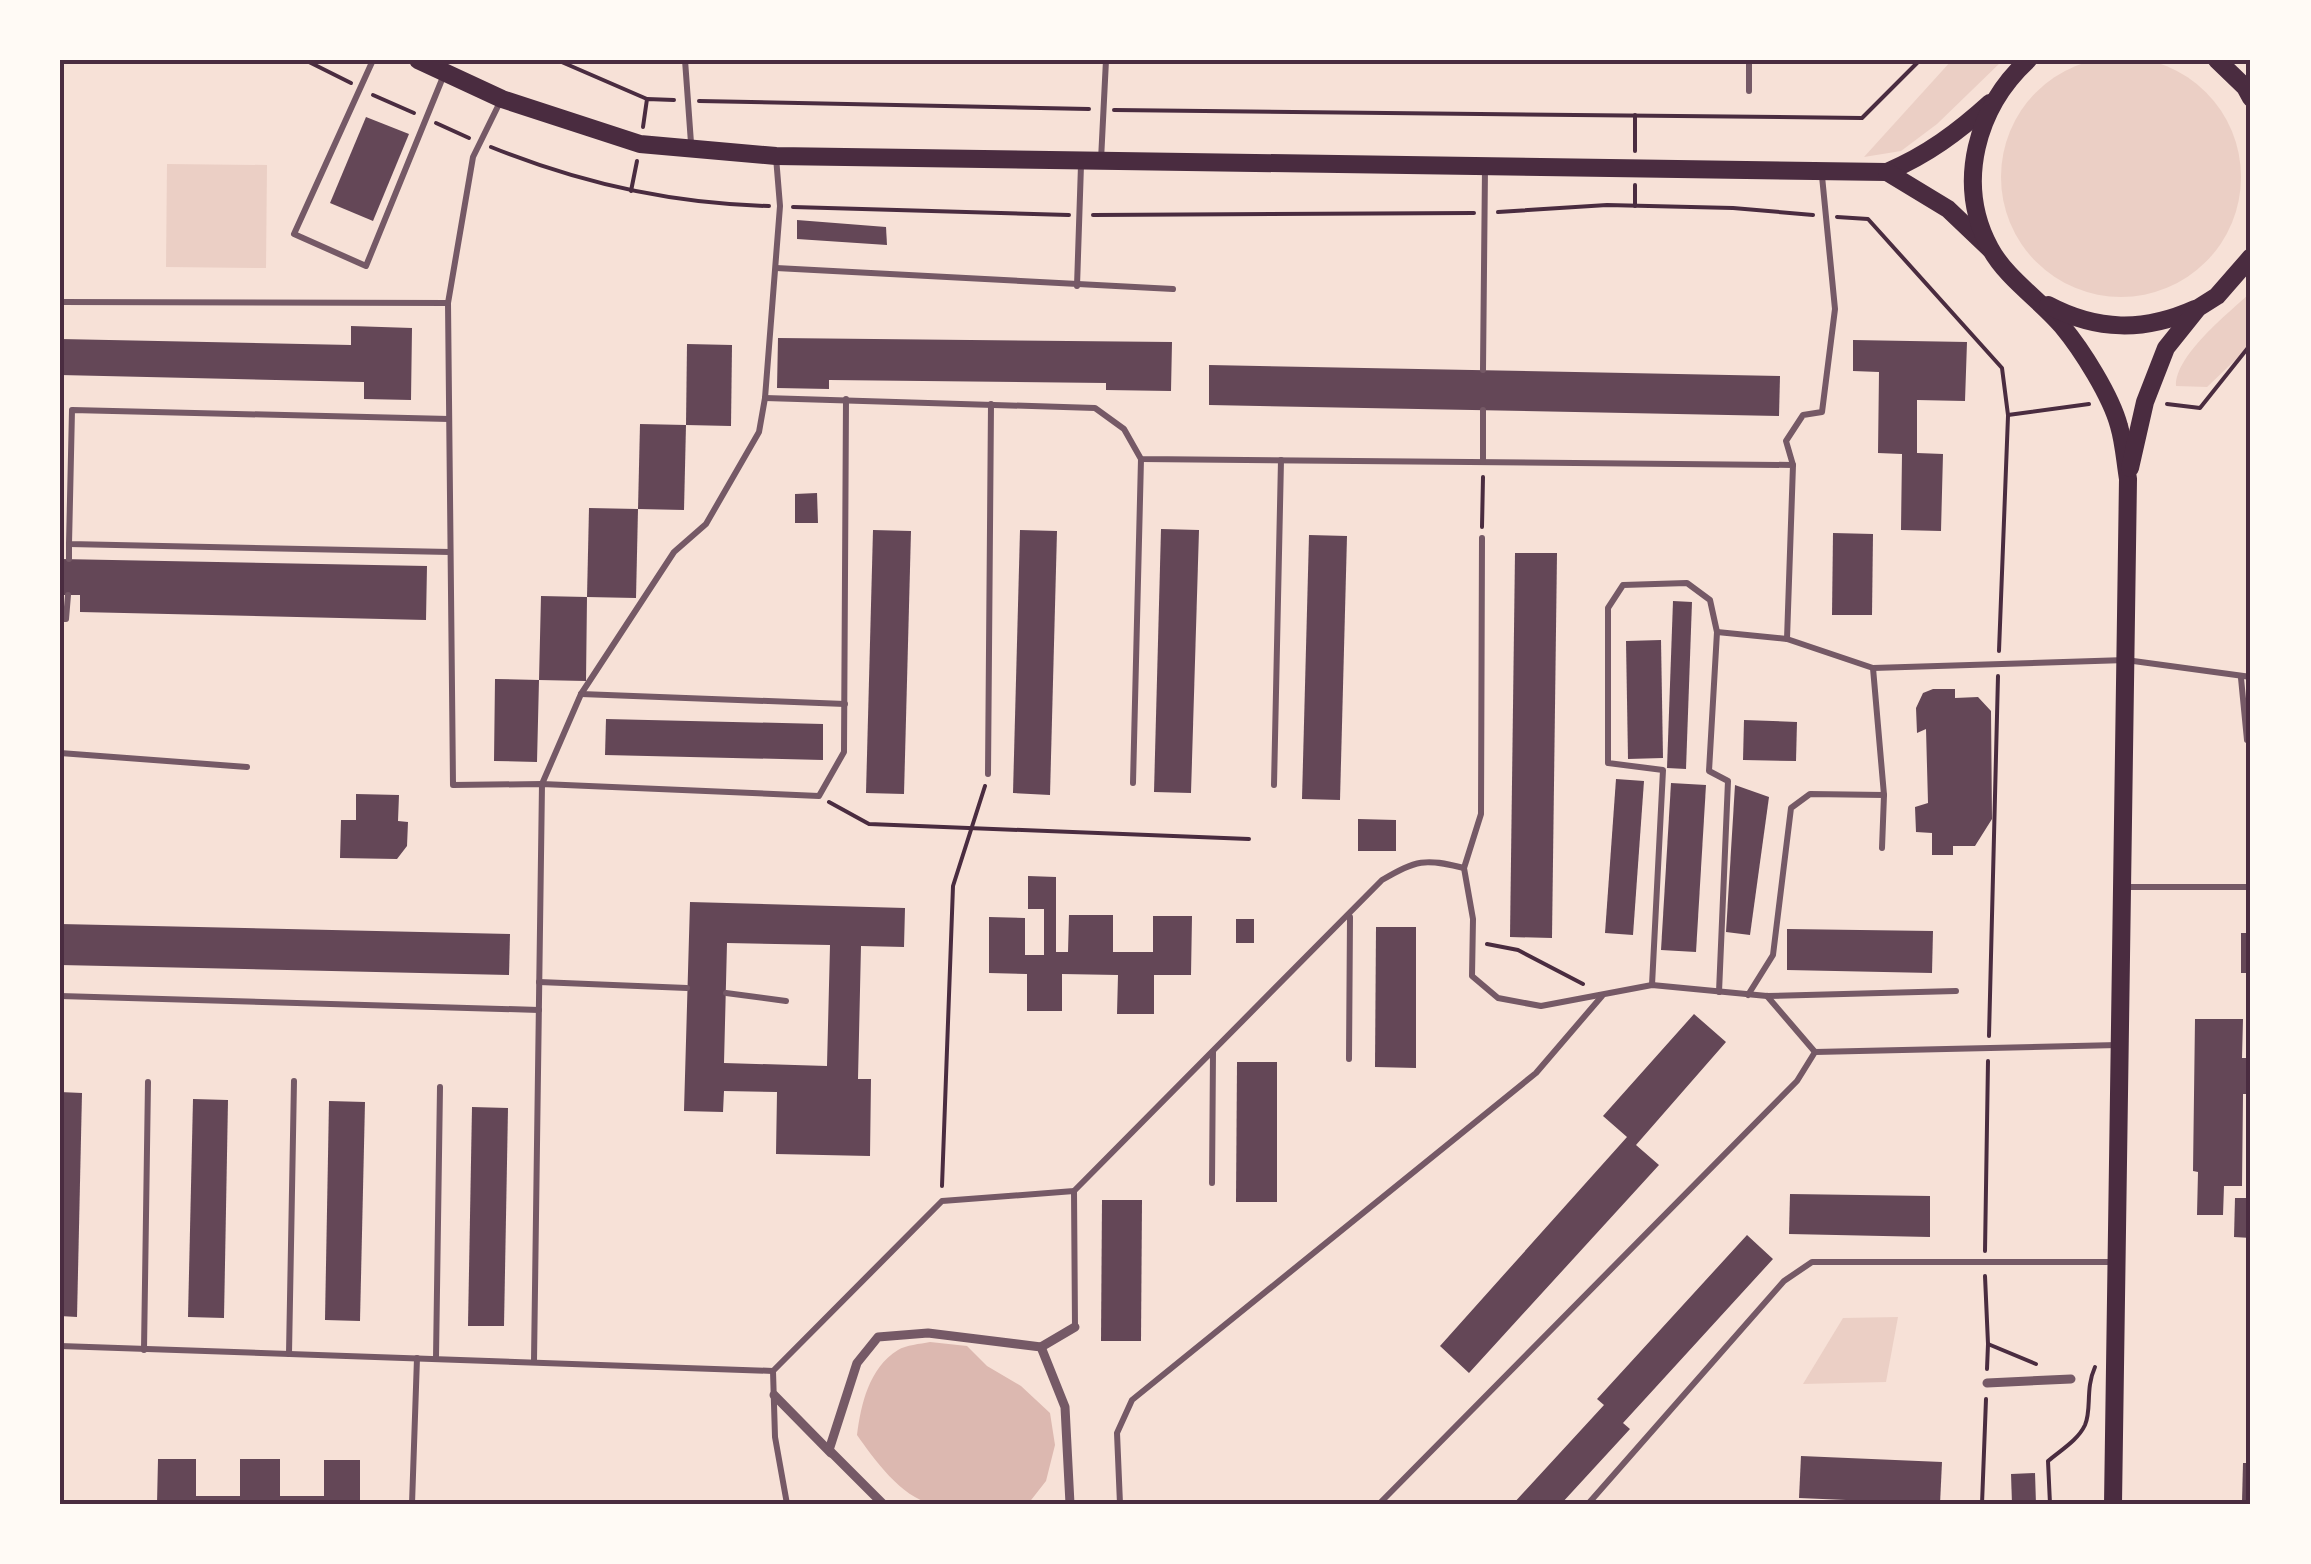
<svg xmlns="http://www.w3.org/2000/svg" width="2311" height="1564" viewBox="0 0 2311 1564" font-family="Manrope,sans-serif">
<rect width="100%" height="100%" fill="#f7e1d7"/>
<g fill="#ebcfc5">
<circle cx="2121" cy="177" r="120"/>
<polygon points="1952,60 2003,60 1937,124 1901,151 1864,157"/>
<polygon points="167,164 267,165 266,268 166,267"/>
<path d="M 2251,292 L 2251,345 L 2207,387 L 2176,386 C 2175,355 2229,313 2251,292 Z"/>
<polygon points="1898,1317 1886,1382 1803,1384 1843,1318"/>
</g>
<path fill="#dcb8b0" d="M 930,1342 L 967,1346 L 987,1366 L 1021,1386 L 1050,1413 L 1055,1445 L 1046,1481 L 1028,1504 C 1002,1504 956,1509 932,1504 C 901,1497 874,1459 857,1435 C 861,1404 869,1368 898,1350 C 906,1345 920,1344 930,1342 Z"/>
<g fill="#644757" fill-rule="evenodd">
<polygon points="366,117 409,134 373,221 330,203"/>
<polygon points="797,220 886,227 887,245 797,239"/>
<polygon points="351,326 412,328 411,400 364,399 364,382 60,375 60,339 351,345"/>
<polygon points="778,338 1172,342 1171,391 1106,390 1106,383 829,380 829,389 777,388"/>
<polygon points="1853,340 1967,342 1965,401 1917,400 1917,453 1943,454 1941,531 1901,530 1902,454 1878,453 1879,372 1853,371"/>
<polygon points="687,344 732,345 731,426 686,425"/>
<polygon points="1209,365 1780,376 1779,416 1209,405"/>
<polygon points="640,424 686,425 684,510 638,509"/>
<polygon points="817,493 818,523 795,523 795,494"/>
<polygon points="589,508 638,509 636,598 587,597"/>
<polygon points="1161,529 1199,530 1191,793 1154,792"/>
<polygon points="873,530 911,531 904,794 866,793"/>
<polygon points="1020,530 1057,531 1050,795 1013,793"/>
<polygon points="1833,533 1873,534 1872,615 1832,615"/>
<polygon points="1309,535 1347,536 1340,800 1302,799"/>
<polygon points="1515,553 1557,553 1552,938 1510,937"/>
<polygon points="60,559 427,566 426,620 80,612 80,595 60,595"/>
<polygon points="541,596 587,597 586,681 539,680 537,762 494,761 495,679 539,680"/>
<polygon points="1673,601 1692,602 1686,769 1667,768"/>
<polygon points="1661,640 1663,758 1628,759 1626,641"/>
<polygon points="1933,689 1955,689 1955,698 1978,697 1991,711 1992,819 1975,846 1953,846 1953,855 1932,855 1932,833 1916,832 1915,807 1928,803 1926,729 1917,733 1916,708 1923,693"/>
<polygon points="606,719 823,724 823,760 605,755"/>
<polygon points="1744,720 1797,722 1796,761 1743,760"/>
<polygon points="1616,779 1644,781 1633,935 1605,933"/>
<polygon points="1671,783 1706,785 1696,952 1661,950"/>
<polygon points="1735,785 1769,797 1750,935 1726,932"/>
<polygon points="356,794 399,795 398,821 408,822 407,846 397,859 340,858 341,820 356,820"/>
<polygon points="1358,819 1396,820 1396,851 1358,851"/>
<polygon points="1028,876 1056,877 1056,952 1068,952 1069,915 1113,915 1113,952 1153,952 1153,916 1192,916 1191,975 1154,975 1154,1014 1117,1014 1118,975 1062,974 1062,1011 1027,1011 1027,974 989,973 989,917 1025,918 1025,955 1044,955 1044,909 1028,909"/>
<path d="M 690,902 L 905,908 L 904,947 L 861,946 L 858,1079 L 871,1079 L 870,1156 L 776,1154 L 777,1092 L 724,1091 L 723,1112 L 684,1111 ZM 727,943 L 830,945 L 827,1066 L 724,1063 Z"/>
<rect x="1236" y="919" width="18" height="24"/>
<polygon points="60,924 510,934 509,975 60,965"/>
<polygon points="1376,927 1416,927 1416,1068 1375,1067"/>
<polygon points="1787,929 1933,931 1932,973 1787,970"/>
<rect x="2241" y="933" width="10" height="40"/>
<polygon points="1694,1014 1726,1042 1636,1145 1659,1165 1469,1373 1440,1346 1627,1137 1603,1116"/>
<polygon points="2195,1019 2243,1019 2242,1058 2251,1058 2251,1094 2243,1094 2242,1186 2224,1186 2223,1215 2197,1215 2198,1172 2193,1171"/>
<polygon points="1237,1062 1277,1062 1277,1202 1236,1202"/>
<polygon points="60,1092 82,1093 77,1317 60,1316"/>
<polygon points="193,1099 228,1100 224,1318 188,1317"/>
<polygon points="329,1101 365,1102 360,1321 325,1320"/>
<polygon points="472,1107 508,1108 504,1326 468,1326"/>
<polygon points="1790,1194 1930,1196 1930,1237 1789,1234"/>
<polygon points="2235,1198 2251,1198 2251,1238 2234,1237"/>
<polygon points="1102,1200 1142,1200 1141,1341 1101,1341"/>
<polygon points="1747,1235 1773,1259 1623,1423 1630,1429 1561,1504 1513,1504 1604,1405 1597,1399"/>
<polygon points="1801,1456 1942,1462 1940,1504 1799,1498"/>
<polygon points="158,1459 196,1459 196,1496 240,1496 240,1459 280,1459 280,1496 324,1496 324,1460 360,1460 360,1504 157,1504"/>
<polygon points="2243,1463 2251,1463 2251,1502 2242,1502"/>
<polygon points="2035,1473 2036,1504 2012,1504 2011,1474"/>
</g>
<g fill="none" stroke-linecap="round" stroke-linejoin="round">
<g stroke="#4a2c40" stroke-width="4">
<polyline points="305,60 351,83"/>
<polyline points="557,60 647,99"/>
<polyline points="373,95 414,113"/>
<polyline points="699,101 1089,109"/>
<polyline points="1114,110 1862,118 1920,60"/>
<polyline points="1635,115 1635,151"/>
<polyline points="436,123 469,138"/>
<polyline points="643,127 647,99 674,100"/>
<path d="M 491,147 C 580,183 673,204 769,206"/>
<polyline points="631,191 637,161"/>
<polyline points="1635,206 1635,185"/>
<polyline points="793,207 1069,215"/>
<polyline points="1498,212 1607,205 1733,208 1813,215"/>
<polyline points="1093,215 1474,213"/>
<polyline points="1837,217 1868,219 2002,368 2008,415 2089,404"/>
<polyline points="2167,404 2200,408 2251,344"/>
<polyline points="1482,527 1483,477"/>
<polyline points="1999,651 2008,416"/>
<polyline points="829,802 869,824 1249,839"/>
<polyline points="1487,944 1518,950 1583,984"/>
<polyline points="1989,1036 1998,676"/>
<polyline points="942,1186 953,886 985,786"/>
<polyline points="1985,1251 1988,1061"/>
<polyline points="1985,1276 1988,1344 2036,1364"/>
<polyline points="1987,1369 1988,1344"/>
<polyline points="1982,1504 1986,1399"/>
<path d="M 2050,1504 L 2048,1461 C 2061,1450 2078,1440 2085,1425 C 2092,1409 2085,1389 2095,1367"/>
</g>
<g stroke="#755966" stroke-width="6">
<polyline points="373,60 294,234 366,266 443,77"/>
<polyline points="685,60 691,143"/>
<polyline points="1749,91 1749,60"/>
<polyline points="501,100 473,157 448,303 453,785 542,784 819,796 844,752 846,399"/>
<polyline points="1101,160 1106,60"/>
<polyline points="776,268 1173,289"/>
<polyline points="1077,286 1081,165"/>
<polyline points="60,302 448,303"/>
<polyline points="1483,370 1485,168"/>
<polyline points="765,398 1095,408 1124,429 1141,459 1793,465 1787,639 1873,668 2126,660 2251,677"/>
<polyline points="449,419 72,410 69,544 450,552"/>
<polyline points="1483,462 1483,410"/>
<polyline points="1793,465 1786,441 1803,415 1822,412 1835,309 1822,176"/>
<polyline points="1482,538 1481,814 1464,868 1473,919 1472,976 1498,998 1541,1006 1652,985 1767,996 1956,991"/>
<polyline points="69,559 69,544"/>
<polyline points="60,619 66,619 68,595"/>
<polyline points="1717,632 1787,639"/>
<polyline points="1873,668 1884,795 1882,848"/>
<polyline points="2241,678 2247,740"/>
<polyline points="581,694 845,704"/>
<polyline points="60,753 247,767"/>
<polyline points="988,774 991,404"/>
<polyline points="1133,783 1141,459"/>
<polyline points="1274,785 1281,460"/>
<polyline points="2123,887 2251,887"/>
<polyline points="539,982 687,988"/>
<polyline points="1652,985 1663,770 1608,763 1608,608 1623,585 1687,583 1710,600 1717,632 1709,771 1728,781 1719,992"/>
<polyline points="726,993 786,1001"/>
<polyline points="1748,995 1773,955 1791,808 1810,794 1884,795"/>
<polyline points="60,996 539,1010"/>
<polyline points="1767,996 1815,1052"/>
<polyline points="1349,1059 1350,917"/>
<polyline points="1212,1183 1213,1052"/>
<polyline points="1074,1191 1075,1327"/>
<polyline points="60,1346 773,1371"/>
<polyline points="144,1350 148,1082"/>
<polyline points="289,1354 294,1081"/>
<polyline points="436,1358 440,1087"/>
<polyline points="534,1361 542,784 581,694 674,552 706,524 759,432 765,398 780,206 776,157"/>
<polyline points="412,1504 417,1358"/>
<path d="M 787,1504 L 775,1437 L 773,1371 L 942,1201 L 1074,1191 L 1382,880 C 1417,860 1424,858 1464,868"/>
<polyline points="1120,1504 1117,1433 1132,1400 1536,1073 1602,996"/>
<polyline points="1379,1504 1797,1081 1815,1052 2118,1045"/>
<polyline points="1588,1504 1784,1281 1812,1262 2115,1262"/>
</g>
<g stroke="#755966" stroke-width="9">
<polyline points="1041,1347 1075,1327"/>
<polyline points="1987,1383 2071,1379"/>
<polyline points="774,1395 831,1453"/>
<polyline points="883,1504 829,1450 857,1363 878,1337 928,1333 1041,1347 1065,1407 1070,1504"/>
</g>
<g stroke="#4a2c40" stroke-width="18">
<path d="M 418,60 L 502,99 L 640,144 L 776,156 L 1887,172 C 1927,155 1958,132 1990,103"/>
<polyline points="1887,172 1948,209 1990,249"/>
</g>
<g stroke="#4a2c40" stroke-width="18">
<path d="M 2028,60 C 1977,107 1955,183 1990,248 C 2006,278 2040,300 2062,326 C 2082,350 2111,396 2119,426 C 2124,443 2125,461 2128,479 L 2113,1504"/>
<polyline points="2217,60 2245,87 2251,98"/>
<path d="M 2048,305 C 2097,331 2144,332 2195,309"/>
<polyline points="2130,468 2145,402 2166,348 2198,308 2217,296 2251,257"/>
</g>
</g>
<rect width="2311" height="1564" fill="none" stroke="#fffaf5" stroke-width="125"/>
<rect x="62" y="62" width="2186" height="1440" fill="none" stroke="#4a2c40" stroke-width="4"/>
</svg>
